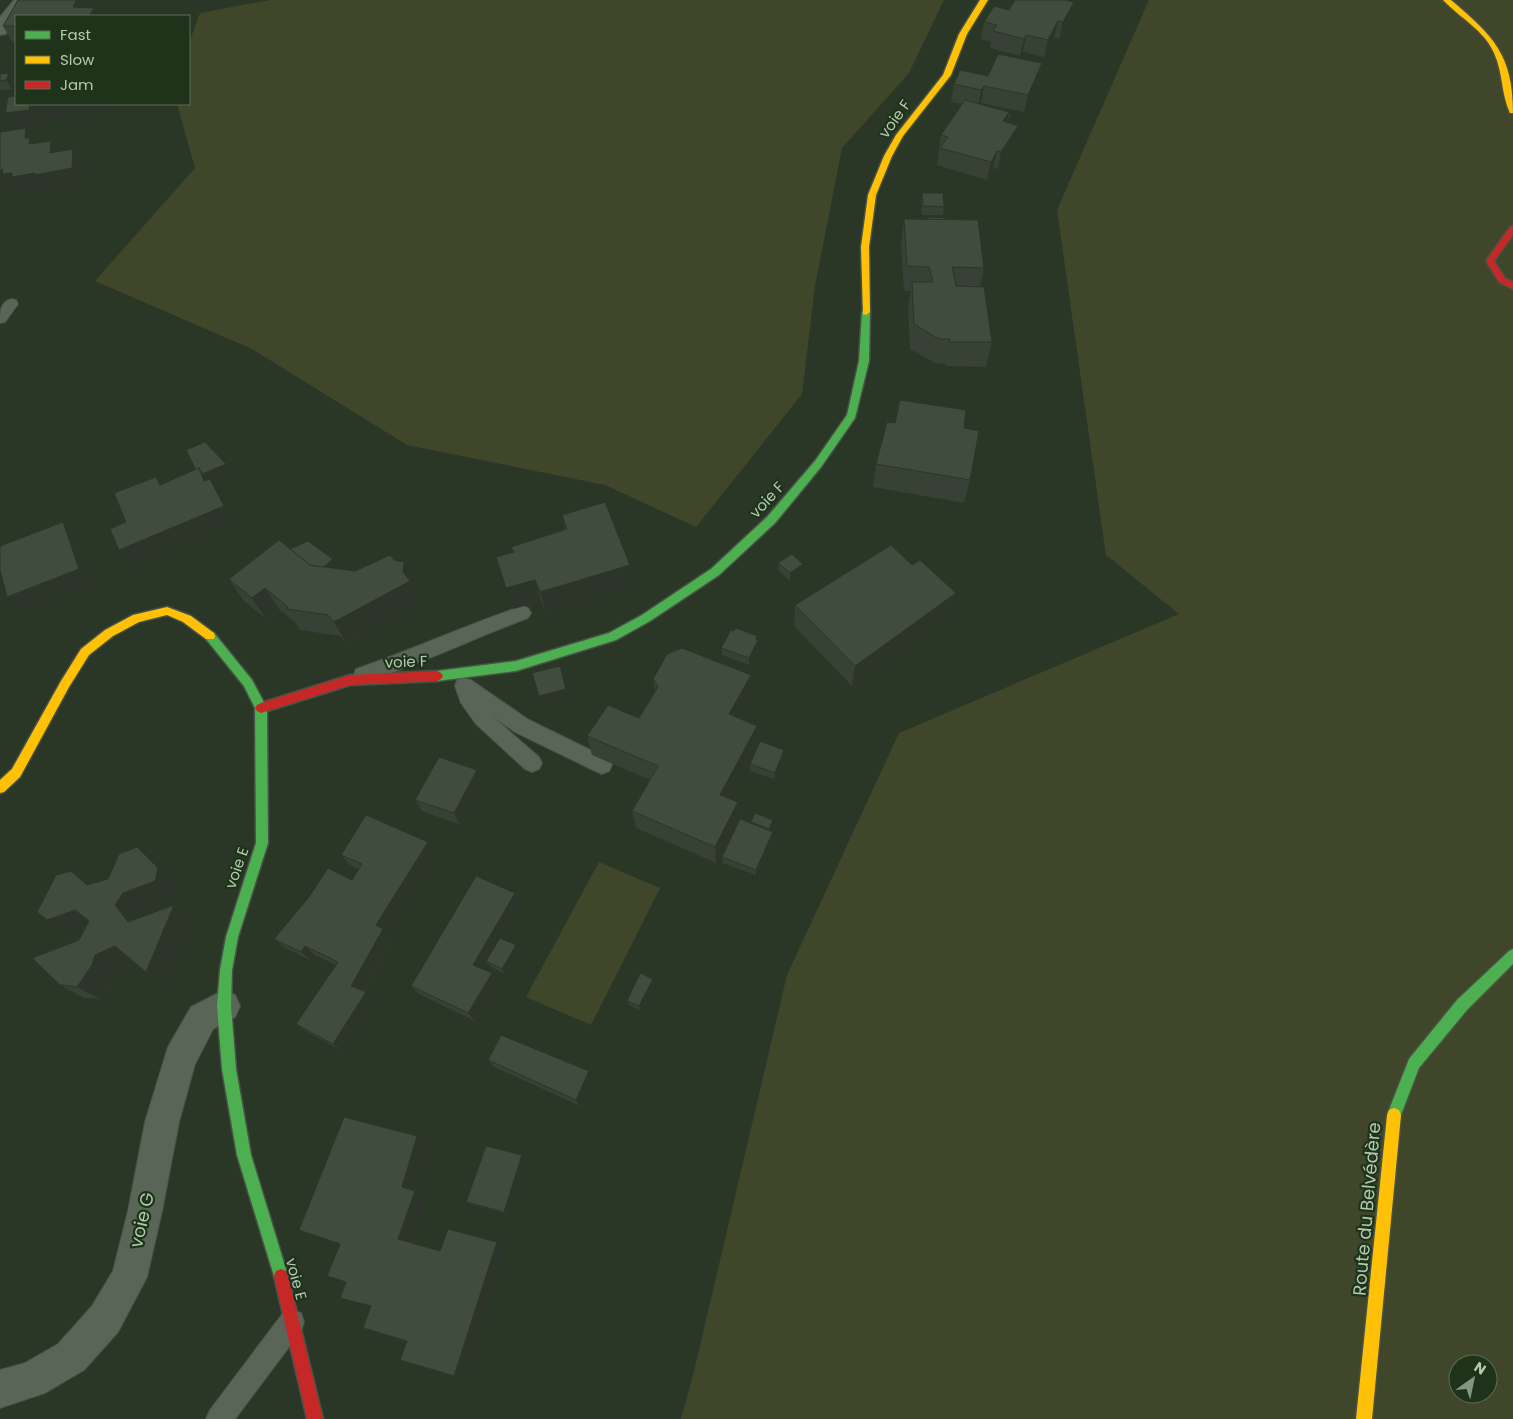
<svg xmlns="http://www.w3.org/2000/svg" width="1513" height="1419" viewBox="0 0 1513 1419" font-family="Poppins,sans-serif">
<rect width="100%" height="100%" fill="#2a3727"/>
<g fill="#40462a" fill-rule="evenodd">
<polygon points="270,0 944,0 909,73 842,148 815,286 802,394 696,527 605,485 407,445 252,349 95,281 195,168 177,104 189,104 189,43 200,13"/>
<path d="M 1149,0 L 1513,0 L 1513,1419 L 681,1419 L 695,1367 L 787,975 L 899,733 L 1179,614 L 1106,555 L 1057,210 ZM 1458,1364 L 1488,1364 L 1488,1394 L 1458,1394 Z"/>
<polygon points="599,862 660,888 591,1025 526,997"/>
</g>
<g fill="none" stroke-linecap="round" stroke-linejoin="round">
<defs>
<g id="lane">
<path d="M 11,299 L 16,300 L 18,304 L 5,322 L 0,323 C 0,312 0,302 11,299 Z"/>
<path d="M 522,606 L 528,608 L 531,613 L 528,618 C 473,639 419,664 363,683 L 356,681 L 354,675 L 356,669 C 412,650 466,625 522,606 Z"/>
<polygon points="464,678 471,680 529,720 609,759 612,765 609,771 602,774 595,771 515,732 492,716 539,757 542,763 539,769 532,772 525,769 476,724 461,703 455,686 457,680"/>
<polygon points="292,1310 301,1313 304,1322 301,1331 235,1419 206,1419 210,1410 283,1313"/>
</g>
<g id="street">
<polygon points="14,0 33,0 16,16 6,34 0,35 0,17"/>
<polygon points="224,990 235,995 240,1006 235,1017 213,1029 195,1064 179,1122 162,1211 147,1277 118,1332 84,1370 45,1393 0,1408 0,1370 25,1363 58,1344 92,1306 113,1271 128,1211 145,1122 168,1047 191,1007"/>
</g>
<g id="fast">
<polygon points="866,309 870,312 869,361 855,418 821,467 775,523 719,575 650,621 616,640 516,671 437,681 433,679 431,676 433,673 437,671 516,661 609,633 642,615 711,569 767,517 815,461 847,415 859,361 862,312"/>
<polygon points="210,631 214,633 252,680 267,708 268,843 238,937 232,970 231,1006 236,1069 251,1155 288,1276 286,1281 281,1283 276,1281 274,1276 237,1155 222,1069 217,1006 220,970 226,937 256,843 255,708 244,686 206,639 205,636 206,633"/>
<polygon points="1513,949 1513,964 1467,1010 1419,1068 1399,1120 1394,1122 1389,1120 1387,1115 1409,1059 1457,1000 1509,951"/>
</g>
<g id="slow">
<polygon points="980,0 988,0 967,34 951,75 903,136 892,156 876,195 869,247 870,312 866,315 863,314 861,247 868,195 884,156 896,135 943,75 959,34"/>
<path d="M 1443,0 L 1451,0 C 1493,36 1513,54 1513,113 L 1510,113 C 1501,94 1503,72 1494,53 C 1484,30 1460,18 1443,0 Z"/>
<polygon points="167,607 191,616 214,633 215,636 214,639 206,639 183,622 167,615 139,622 113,636 89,655 69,687 20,777 4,792 0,793 0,780 12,769 61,681 81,649 105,630 133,615"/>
<polygon points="1394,1108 1399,1110 1401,1115 1372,1419 1356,1419 1387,1115 1389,1110"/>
</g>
<g id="jam">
<polygon points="1513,226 1513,235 1494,261 1505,278 1513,282 1513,289 1499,282 1486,261 1510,227"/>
<polygon points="437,671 441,673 443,676 441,679 437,681 350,685 261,713 257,711 255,708 257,705 261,703 350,675"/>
<polygon points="281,1269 286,1271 288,1276 323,1419 307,1419 274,1276 276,1271"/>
</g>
</defs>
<use href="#lane" stroke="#485245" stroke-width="2"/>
<use href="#street" stroke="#485245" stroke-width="2"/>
<use href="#fast" stroke="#485245" stroke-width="3"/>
<use href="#slow" stroke="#485245" stroke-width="3"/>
<use href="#jam" stroke="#485245" stroke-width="3"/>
<use href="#lane" fill="#596657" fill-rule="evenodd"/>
<use href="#street" fill="#596657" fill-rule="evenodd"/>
<use href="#fast" fill="#4caf50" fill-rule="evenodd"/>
<use href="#slow" fill="#ffc107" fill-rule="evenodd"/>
<use href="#jam" fill="#c62828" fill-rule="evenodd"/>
</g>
<g fill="#374135">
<polygon points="18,0 80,0 83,8 94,8 98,16 16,16 16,43 13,43 3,26"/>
<polygon points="1074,2 1070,20 1059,39 1054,38 1044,57 1023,52 1020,56 990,48 991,42 981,39 984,22 1009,10"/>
<polygon points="1042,63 1038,81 1024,112 981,103 980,104 1009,112 1009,114 1011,115 1009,123 1018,126 1014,143 998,169 993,168 987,180 937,165 941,135 962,104 951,102 954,84"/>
<polygon points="9,73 14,82 12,89 0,90 0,74"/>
<polygon points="922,193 944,207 943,215 922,215 921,202"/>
<polygon points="928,217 946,220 984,268 980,287 992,342 986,367 946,366 945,364 935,363 910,349 908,306 911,291 904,291 901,245 904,219 928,220"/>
<polygon points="895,423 964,428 970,480 964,503 873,487 876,464"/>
<polygon points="562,515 630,565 633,587 546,613 541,601 513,609 496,557 513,552 511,547 565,529"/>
<polygon points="290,549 337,567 335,568 414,584 414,589 420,603 346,643 340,636 300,630 296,623 279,609 266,619 243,600 229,579"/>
<polygon points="778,563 803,571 790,581 778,570"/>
<polygon points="912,565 950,614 852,686 794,626 795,605"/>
<polygon points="757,640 758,647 749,665 722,655 721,648"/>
<polygon points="751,675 751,694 738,718 757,745 728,798 738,802 739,819 716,863 636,828 632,811 650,780 592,755 587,736 639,718 655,692 653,679"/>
<polygon points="784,756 774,779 750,771 750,764"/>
<polygon points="477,770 483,782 460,825 422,811 415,800"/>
<polygon points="751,822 773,826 770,831 773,838 756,875 723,863 722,857 751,824"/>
<polygon points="436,853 387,932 392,938 363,991 375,1000 343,1051 307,1032 296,1024 336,965 315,955 312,961 285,948 274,939 352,880 359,869 350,865 341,855"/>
<polygon points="156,863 178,883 175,896 144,908 137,919 174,905 193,920 166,985 146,972 132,961 118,968 115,978 100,999 84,998 60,985 79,940 84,929 71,934 47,920 71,871 90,884 108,879"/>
<polygon points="515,893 521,903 500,939 518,950 505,974 490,966 487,962 483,969 498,982 475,1021 419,994 411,986"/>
<polygon points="654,983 640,1010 629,1005 627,1001"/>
<polygon points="488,1060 593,1078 580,1106 494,1067"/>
<polygon points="522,1155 525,1158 507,1214 470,1204 466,1202"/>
</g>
<g fill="#2d352b">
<polygon points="76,0 80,0 86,13 73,7"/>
<polygon points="1074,2 1070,20 1059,39 1063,22"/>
<polygon points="94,8 98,16 89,16"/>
<polygon points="1058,21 1054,38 1044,57 1048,40"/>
<polygon points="1026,35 1023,52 1020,56 1024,39"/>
<polygon points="1042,63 1038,81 1024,112 1028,95"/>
<polygon points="9,73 14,82 12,89 6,80"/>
<polygon points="984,86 981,103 978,108 981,90"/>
<polygon points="30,104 111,104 111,111 40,121 39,128 26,129 36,146 41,155 16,131 5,113"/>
<polygon points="1009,112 1007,121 1011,115 1009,123 1003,121"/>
<polygon points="1018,126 1014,143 998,169 1001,152"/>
<polygon points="51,141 61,158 73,149 83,167 82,185 45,192 44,191 23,194 20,190 13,192 10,187 0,189 0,170 50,153"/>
<polygon points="997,151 993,168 987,180 991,162"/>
<polygon points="226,464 231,472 210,480 219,494 233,521 131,565 119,550 199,468"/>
<polygon points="63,522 76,537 92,584 22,612 7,597"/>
<polygon points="333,559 337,567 322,579 318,571"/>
<polygon points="404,562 414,584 414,589 420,603 346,643 334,622 403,572"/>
<polygon points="803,564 803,571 790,581 790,573"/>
<polygon points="630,565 633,587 546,613 540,592"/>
<polygon points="535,580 541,601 513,609 506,588"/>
<polygon points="265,588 279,609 266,619 252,598"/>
<polygon points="956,593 950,614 852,686 855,666"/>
<polygon points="757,636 758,647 749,665 749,658"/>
<polygon points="562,673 568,696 541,703 539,696"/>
<polygon points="751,675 751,694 730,733 729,714"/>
<polygon points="757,726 757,745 721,812 720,795"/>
<polygon points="784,750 784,756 774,779 775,773"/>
<polygon points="477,770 483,782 460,825 454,813"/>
<polygon points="738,802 739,819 716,863 715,847"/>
<polygon points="773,820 773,826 769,835 769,829"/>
<polygon points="773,832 773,838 756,875 756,870"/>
<polygon points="428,842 436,853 387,932 392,938 361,994 351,986 376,925"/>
<polygon points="137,847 156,863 178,883 175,896 144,908 136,919 128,922 115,905"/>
<polygon points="71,871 93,886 87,885"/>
<polygon points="515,893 521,903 480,974 473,965"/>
<polygon points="174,905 193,920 166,985 146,972"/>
<polygon points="75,910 98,925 71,934 47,920"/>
<polygon points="516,945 518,950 505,974 502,969"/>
<polygon points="115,946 136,960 118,968 115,978 100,999 77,987 95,955"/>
<polygon points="305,946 315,955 312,961 301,952"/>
<polygon points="492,973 498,982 475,1021 468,1013"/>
<polygon points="653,979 654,983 640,1010 639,1006"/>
<polygon points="366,992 375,1000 343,1051 333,1044"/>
<polygon points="589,1071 593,1078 580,1106 576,1100"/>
<polygon points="417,1136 430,1143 416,1192 427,1197 412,1243 398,1239 402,1187"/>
<polygon points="522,1155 525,1158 507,1214 504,1212"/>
<polygon points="497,1242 506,1246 466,1375 454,1376"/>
</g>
<g fill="#404c3e" stroke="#2d352b">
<polygon points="18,0 76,0 73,7 94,8 89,16 95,16 16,16 16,26 3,26"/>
<polygon points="1015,0 1065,0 1074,2 1063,22 1058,21 1048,40 1026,35 1024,39 993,31 997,25 984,22 994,6 1009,10"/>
<polygon points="998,54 1042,63 1028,95 984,86 981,90 954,84 960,70 988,76"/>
<polygon points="9,73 6,80 0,81 0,74"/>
<polygon points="16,96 16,104 30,104 29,110 5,113 8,97"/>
<polygon points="965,100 1009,112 1003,121 1018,126 1001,152 997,151 991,162 940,148 948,137 941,135"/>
<polygon points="26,128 25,138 30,138 29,144 51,141 50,153 73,149 72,168 35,175 35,173 12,177 12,173 2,174 3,169 0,170 0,132"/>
<polygon points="922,193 943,193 944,207 923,206"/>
<polygon points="928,217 946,218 946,220 929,220"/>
<polygon points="904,219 978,220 984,268 952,267 956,286 984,287 992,342 950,342 950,339 939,339 914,324 912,282 933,282 929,267 907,266"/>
<polygon points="900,400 966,410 964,428 979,431 970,480 876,464 887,422 895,423"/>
<polygon points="205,442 226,464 202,474 199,468 196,470 186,450"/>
<polygon points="199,468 204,481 210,479 224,506 119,550 110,529 126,522 114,493 156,477 160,485"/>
<polygon points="605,502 630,565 540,592 535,580 506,588 496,557 514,552 511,547 567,529 562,515"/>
<polygon points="63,522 79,569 7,597 0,570 0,546"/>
<polygon points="279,540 310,565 355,571 390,555 394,560 404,562 403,572 410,581 334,622 328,615 287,609 288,607 265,588 252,598 229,579"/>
<polygon points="308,541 333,559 324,567 310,565 290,549"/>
<polygon points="891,545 912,565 920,560 956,593 855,666 795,605"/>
<polygon points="792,554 803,564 790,573 778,563"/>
<polygon points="736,628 757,636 756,639 758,640 749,658 721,648 731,630 734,631"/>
<polygon points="682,648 751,675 729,714 757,726 720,795 738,802 715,847 632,811 658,766 587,736 608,705 639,718 658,687 653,679 667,654"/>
<polygon points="560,666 566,689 539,696 532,673"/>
<polygon points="760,741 784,750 775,773 750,764"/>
<polygon points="439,757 477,770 454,813 415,800"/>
<polygon points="755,813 773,820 769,829 751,822"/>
<polygon points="366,815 428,842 376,925 383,929 351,986 366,992 333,1044 296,1024 338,962 305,946 301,952 274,939 309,897 328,868 352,880 362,864 341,855"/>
<polygon points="740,819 773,832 756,870 722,857"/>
<polygon points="137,847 158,868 155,881 123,893 115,905 128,922 174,905 146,972 115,946 95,955 92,965 77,987 60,985 32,958 79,940 89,921 75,910 47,920 37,912 56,875 71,871 87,885 108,879 119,854"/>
<polygon points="476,876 515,893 473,965 492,973 468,1013 411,986"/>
<polygon points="500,938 516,945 502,969 486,961"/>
<polygon points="640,973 653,979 639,1006 627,1001"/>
<polygon points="501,1035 589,1071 576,1100 488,1060"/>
<polygon points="344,1117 417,1136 402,1187 415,1191 398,1239 440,1251 448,1229 497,1242 454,1376 400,1360 407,1341 363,1328 371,1306 340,1298 346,1282 327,1276 340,1244 299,1230"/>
<polygon points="486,1146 522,1155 504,1212 466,1202"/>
</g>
<g text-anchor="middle" stroke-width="4.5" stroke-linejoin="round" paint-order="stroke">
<g font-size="15" fill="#b3cab0" stroke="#1e331a">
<text transform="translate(895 119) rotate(-54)" y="5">voie F</text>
<text transform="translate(767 500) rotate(-47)" y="5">voie F</text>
<text transform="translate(406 662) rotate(-2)" y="5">voie F</text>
<text transform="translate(237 868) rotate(-71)" y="5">voie E</text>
<text transform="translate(296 1279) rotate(75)" y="5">voie E</text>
</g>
<g font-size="18" fill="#b3cab0" stroke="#1e331a">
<text transform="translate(1367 1209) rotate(-85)" y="6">Route du Belvédère</text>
<text transform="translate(142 1220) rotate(-77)" y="6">voie G</text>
</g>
</g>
<rect x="15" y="15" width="175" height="90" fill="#1e331a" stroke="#5a6f56"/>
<rect x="25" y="31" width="25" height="8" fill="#4caf50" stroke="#5a6f56"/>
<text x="60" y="40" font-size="15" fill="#b3cab0">Fast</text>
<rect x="25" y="56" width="25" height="8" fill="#ffc107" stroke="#5a6f56"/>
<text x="60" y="65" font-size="15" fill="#b3cab0">Slow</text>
<rect x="25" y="81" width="25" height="8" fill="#c62828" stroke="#5a6f56"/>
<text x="60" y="90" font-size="15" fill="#b3cab0">Jam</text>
<g transform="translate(1473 1379) rotate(33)"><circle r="24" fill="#1e331a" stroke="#5a6f56"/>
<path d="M0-4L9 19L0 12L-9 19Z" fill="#839780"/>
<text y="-8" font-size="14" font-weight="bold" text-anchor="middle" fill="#b3cab0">N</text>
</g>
</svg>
